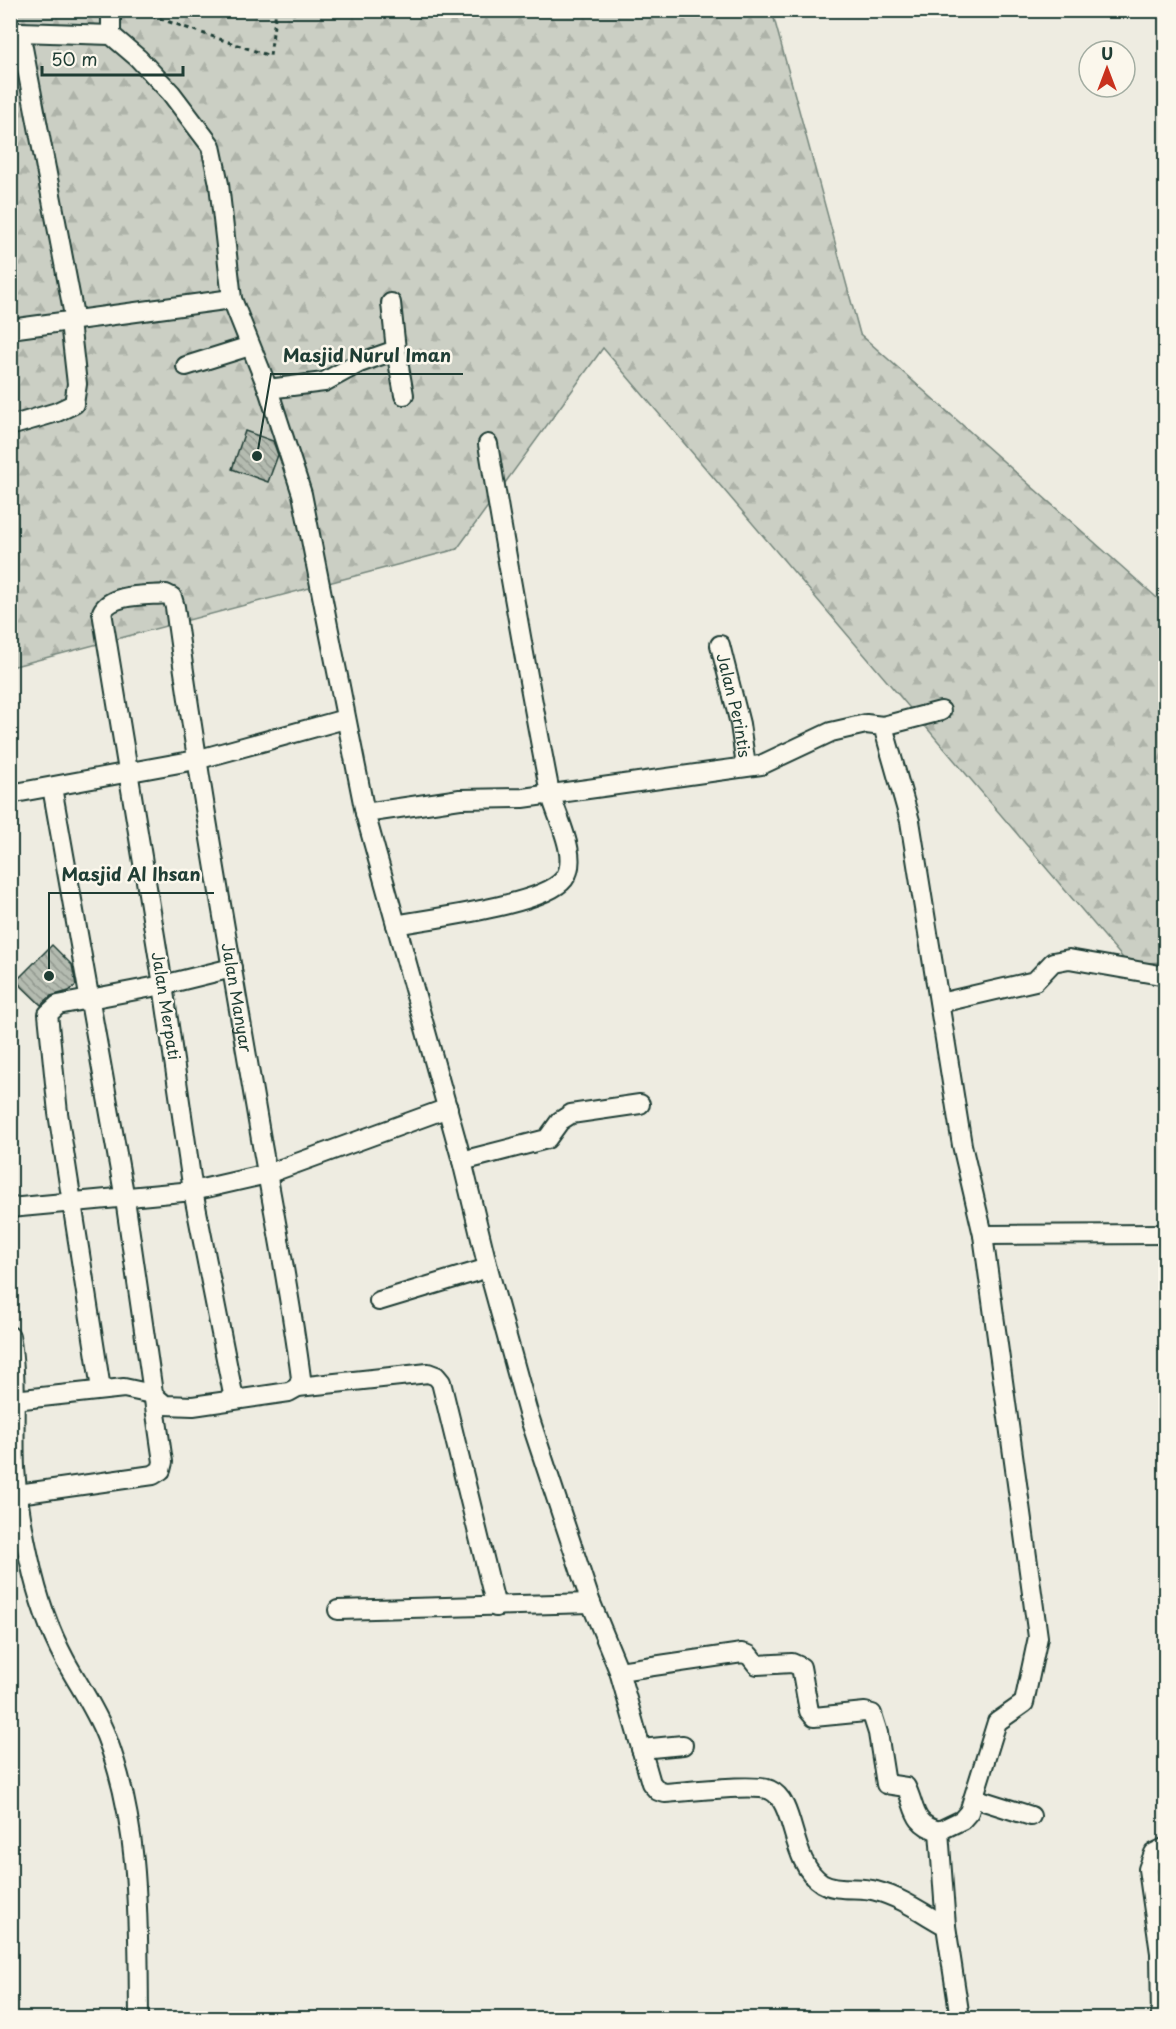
<svg xmlns="http://www.w3.org/2000/svg" width="1176" height="2029" viewBox="0 0 1176 2029" font-family="'Playpen Sans',sans-serif">
<defs>
<pattern id="forest-firs" width="22" height="20" patternUnits="userSpaceOnUse" patternTransform="scale(1.5)"><rect width="22" height="20" fill="#cbcfc4"/><path d="M5 1l3.5 6h-7zM16 11l3.5 6h-7z" fill="#aeb3a9"/></pattern>
<pattern id="building-back-hatch" width="6" height="6" patternUnits="userSpaceOnUse" patternTransform="scale(1.5)"><rect width="6" height="6" fill="#b4bbb0"/><path d="M-1 5l2 2M0 0l6 6M5-1l2 2" fill="none" stroke="#929990"/></pattern>
</defs>
<rect width="100%" height="100%" fill="#eeece1"/>
<filter id="ink" filterUnits="userSpaceOnUse"><feTurbulence type="fractalNoise" baseFrequency=".0167" numOctaves="2"/><feDisplacementMap in="SourceGraphic" scale="12" xChannelSelector="R" yChannelSelector="G"/><feConvolveMatrix kernelMatrix="1 2 1 2 8 2 1 2 1" color-interpolation-filters="sRGB"/></filter>
<g filter="url(#ink)">
<polygon fill="url(#forest-firs)" stroke="#75867c" stroke-width="1.5" points="11,11 772,11 860,334 1165,605 1165,962 1128,964 603,348 457,549 11,667"/>
<g fill="url(#building-back-hatch)" stroke="#1f3d34" stroke-width="1.5">
<polygon points="245,431 273,441 278,455 268,482 232,469"/>
<polygon points="52,945 72,965 76,985 69,991 51,996 41,1005 16,981"/>
</g>
<g fill="none" stroke-linecap="round" stroke-linejoin="round">
<defs>
<g id="street">
<polyline points="20,32 75,321"/>
<path d="M 10,34 L 20,32 L 111,35 L 138,58 L 171,93 L 211,146 L 219,184 L 232,299 L 268,389 L 302,494 L 365,813 L 462,1161 L 488,1268 L 528,1413 L 591,1603 L 619,1671 L 651,1783 L 658,1791 L 665,1793 C 687,1792 753,1783 770,1790 C 797,1802 789,1862 822,1883 C 838,1892 860,1886 876,1891 C 901,1897 924,1914 946,1926 L 960,2018"/>
<polyline points="111,35 111,10"/>
<polyline points="10,329 232,299"/>
<polyline points="396,350 404,395"/>
<polyline points="186,366 250,346"/>
<polyline points="268,389 324,382 359,363 396,350 391,303"/>
<polyline points="10,426 57,412 74,404 77,384 70,322"/>
<path id="s1" d="M 720,645 L 740,724 L 746,766"/>
<polyline points="883,726 941,711"/>
<polyline points="10,794 196,760 345,719"/>
<polyline points="365,813 460,799 523,798 761,765 831,732 866,724 883,726 910,821 962,1145 983,1235 1038,1637 1024,1703 997,1722 969,1812 962,1820 939,1831 946,1926"/>
<path d="M 396,925 C 432,918 544,905 564,879 C 581,857 554,813 549,788 C 527,674 507,559 488,444"/>
<polyline points="940,1003 1035,981 1053,962 1069,959 1166,976"/>
<polyline points="462,1161 547,1139 560,1121 571,1114 640,1104"/>
<polyline points="10,1208 193,1191 267,1174 448,1108"/>
<polyline points="983,1235 1166,1234"/>
<polyline points="379,1301 488,1268"/>
<path d="M 10,1336 C 18,1379 13,1424 15,1468 C 17,1499 23,1531 30,1562 C 37,1595 49,1630 65,1660 C 79,1686 95,1708 106,1736 C 141,1826 138,1923 139,2018"/>
<polyline points="101,1389 58,1113 48,1014 58,1005 163,985 232,968"/>
<path id="s2" d="M 234,1399 L 193,1191 L 163,985 L 102,612 C 111,593 147,596 166,594 L 172,597 L 175,607 C 199,787 232,966 262,1145 C 276,1223 291,1300 301,1378 L 298,1387"/>
<polyline points="14,1400 124,1388 152,1394 165,1405 193,1406 289,1392 298,1387 428,1373 436,1376 441,1382 496,1607"/>
<polyline points="18,1494 153,1475 161,1470 163,1462 125,1199 52,787"/>
<polyline points="338,1610 591,1603"/>
<path d="M 619,1671 L 742,1653 L 749,1655 L 757,1665 L 792,1663 L 801,1667 L 809,1711 L 814,1717 L 865,1712 L 872,1714 L 878,1733 L 886,1784 L 906,1787 C 916,1807 912,1824 939,1831"/>
<polyline points="641,1749 683,1745"/>
<polyline points="974,1798 1031,1816"/>
<polyline points="1161,2018 1160,1953 1148,1869 1154,1853 1166,1847"/>
</g>
</defs>
<use href="#street" stroke="#1f3d34" stroke-width="22"/>
<g stroke="#1f3d34" stroke-width="3" stroke-dasharray="4.5 4.5" stroke-linecap="butt">
<polyline points="134,10 270,56 276,10"/>
<polyline points="282,10 298,14 298,10"/>
</g>
<use href="#street" stroke="#fbf7ec" stroke-width="18"/>
</g>
</g>
<g text-anchor="middle" stroke-width="5" stroke-linejoin="round" paint-order="stroke">
<g font-size="16" fill="#1f3d34" stroke="#fbf7ec">
<text dy="6" stroke="none"><textPath href="#s1" startOffset="62">Jalan Perintis</textPath></text>
<text dy="6" stroke="none"><textPath href="#s2" startOffset="1280">Jalan Manyar</textPath></text>
<text transform="translate(166 1006) rotate(81)" y="6">Jalan Merpati</text>
</g>
</g>
<path fill="none" stroke="#1f3d34" stroke-width="2" d="M257 456L271 374H463M49 976L49 893H214"/>
<g fill="#1f3d34" stroke="#fbf7ec" stroke-width="2">
<circle cx="257" cy="456" r="6"/>
<circle cx="49" cy="976" r="6"/>
</g>
<g font-size="18" text-anchor="middle" font-weight="bold" fill="#1f3d34" stroke="#fbf7ec" stroke-width="5" stroke-linejoin="round" paint-order="stroke">
<text x="367" y="362">Masjid Nurul Iman</text>
<text x="131" y="881">Masjid Al Ihsan</text>
</g>
<rect width="1176" height="2029" fill="none" stroke="#fbf7ec" stroke-width="36"/>
<rect x="18" y="18" width="1140" height="1993" fill="none" stroke="#1f3d34" stroke-width="2" filter="url(#ink)"/>
<g transform="translate(1107 69)"><circle r="28" fill="#fbf7ec" stroke="#a3ada2" stroke-width="1.5"/>
<path d="M0-4.5L10 22L0 15L-10 22Z" fill="#c8321e"/>
<text y="-9" font-size="16" font-weight="bold" text-anchor="middle" fill="#1f3d34">U</text>
</g>
<path d="M42 66v9h141v-9" fill="none" stroke="#1f3d34" stroke-width="3"/>
<text x="51" y="66" font-size="18" fill="#1f3d34" stroke="#fbf7ec" stroke-width="4.5" paint-order="stroke">50 m</text>
</svg>
